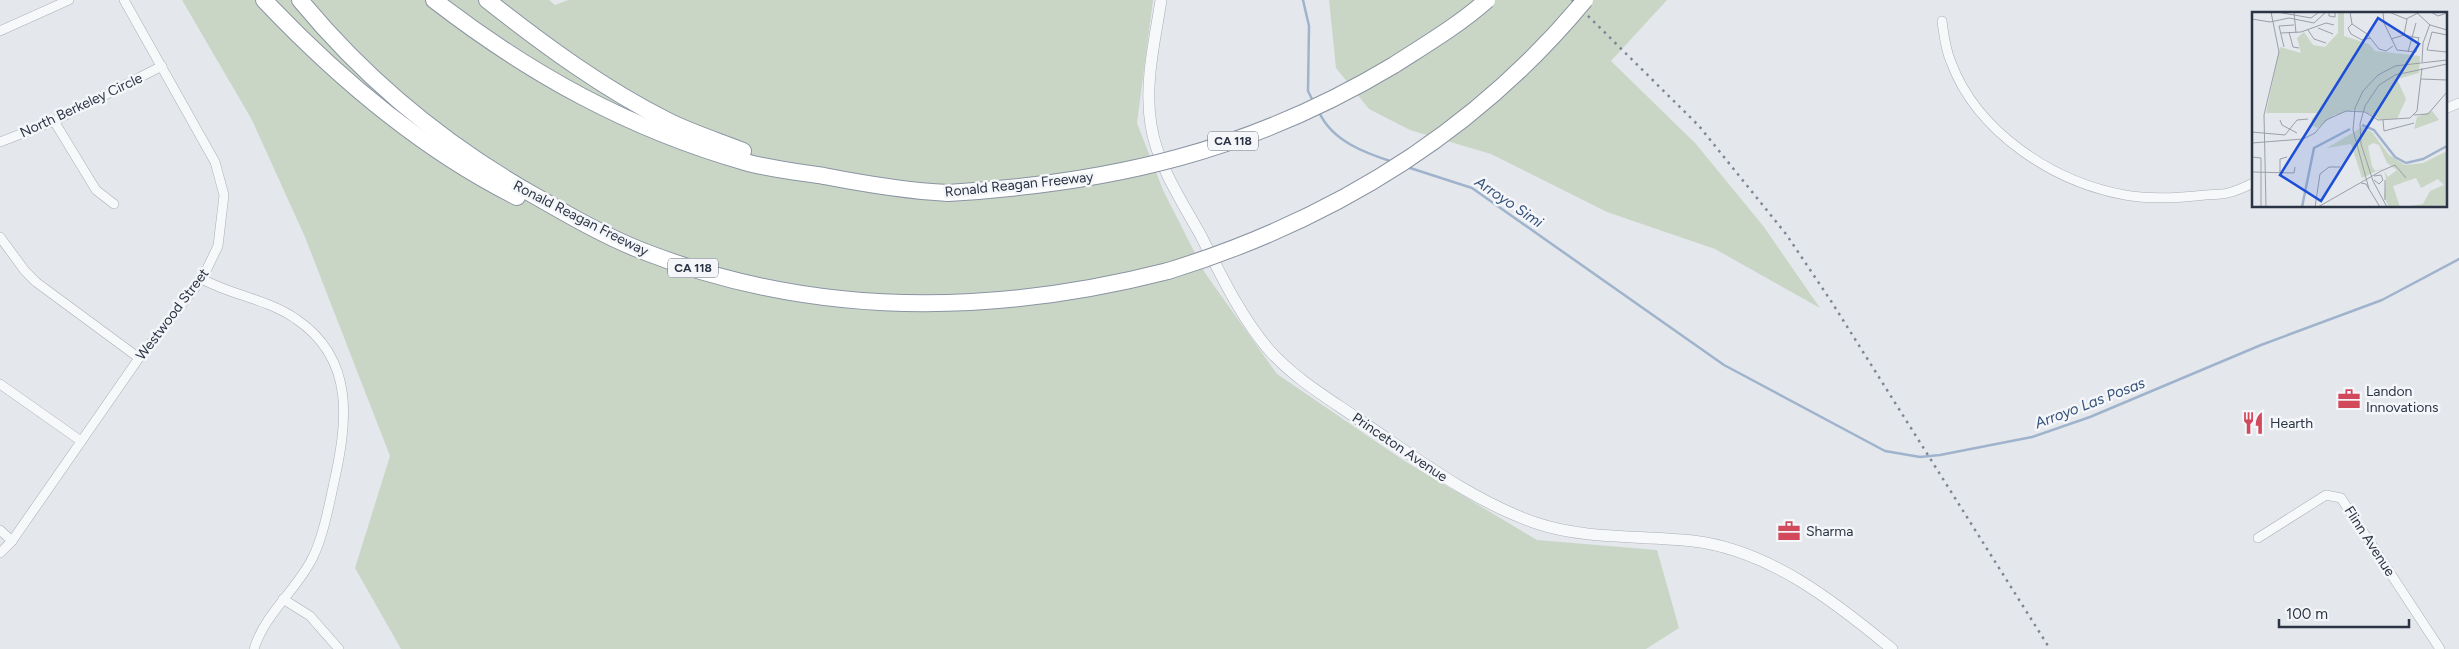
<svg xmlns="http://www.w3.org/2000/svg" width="2459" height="649" viewBox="0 0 2459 649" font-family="Figtree,sans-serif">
<rect width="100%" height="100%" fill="#e4e7ec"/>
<g fill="#c9d6c5">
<polygon points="182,0 549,0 555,5 568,0 1153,0 1137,123 1163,190 1205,273 1277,374 1403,460 1537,540 1657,550 1679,628 1646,649 401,649 355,568 390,456 305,237 252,120"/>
<polygon points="1329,0 1667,0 1611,61 1696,144 1764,227 1820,308 1715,249 1607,212 1491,154 1410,130 1369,109 1336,68"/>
</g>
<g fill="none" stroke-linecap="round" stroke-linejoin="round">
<g stroke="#9fb4cc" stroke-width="2.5">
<polyline points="1303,0 1309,26 1308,91 1313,101"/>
<path d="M 1319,112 C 1332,141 1365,153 1393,162"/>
<polyline points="1407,167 1472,188 1724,365 1885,451 1920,457 1940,455 2032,437 2090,417 2261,345 2382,300 2459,259"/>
</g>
<defs>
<g id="minor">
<path d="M 1942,21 C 1944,35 1945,48 1951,62 C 1977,132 2053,182 2125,195 C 2152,200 2179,198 2205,195 C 2213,194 2221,195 2228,193 C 2236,191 2245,187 2253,183"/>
<polyline points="0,31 69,0"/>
<polyline points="2445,109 2459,103"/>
<polyline points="54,121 96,190 114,204"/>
<polyline points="0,142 54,121 162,66"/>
<polyline points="0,237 25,271 36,282 139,358"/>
<path d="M 202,279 C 233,296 268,299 296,319 C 357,360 347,425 333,487 C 328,510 323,536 313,557 C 297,590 265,613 254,649"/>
<polyline points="0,384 81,441"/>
<polyline points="0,530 12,541"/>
<polyline points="2258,538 2326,495 2341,498 2440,649"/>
<polyline points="0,553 12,541 139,358 202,279 218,246 224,195 215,162 124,0"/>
<polyline points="283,599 310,616 339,649"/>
</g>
<path id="tertiary" d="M 1161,0 C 1155,40 1144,84 1151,125 C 1157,164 1181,200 1200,234 C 1220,273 1241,318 1270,351 C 1295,379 1331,400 1361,421 C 1416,458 1472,501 1536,523 C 1586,540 1641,535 1693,541 C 1769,550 1834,601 1892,649"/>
<g id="motorway">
<path d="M 264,0 C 337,77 421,149 517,197"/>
<path d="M 300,0 C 366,80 446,146 537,197 C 570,216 605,236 640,250 C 812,318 992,316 1168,271"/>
<path d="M 434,0 C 530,74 629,129 745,162 C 770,169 798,172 824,176 C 865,184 906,191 948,193"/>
<path d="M 487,0 C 544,45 604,89 668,121 C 692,133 718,141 743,151"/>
</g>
</defs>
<use href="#minor" stroke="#a9aeb7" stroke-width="10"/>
<use href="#tertiary" stroke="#a9aeb7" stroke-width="12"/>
<use href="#motorway" stroke="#8b94a3" stroke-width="18"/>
<use href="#minor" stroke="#f7f8fa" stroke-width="9"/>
<use href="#tertiary" stroke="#f7f8fa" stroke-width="11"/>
<use href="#motorway" stroke="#fff" stroke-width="16"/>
<polyline stroke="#7d8696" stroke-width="2.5" stroke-dasharray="2.5 5" stroke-linecap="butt" points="1572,0 1699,126 1786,234 1831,301 2050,649"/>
<defs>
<g id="motorway-bridge">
<path d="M 948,193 C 1112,183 1251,151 1394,65 C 1425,45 1459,25 1487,0"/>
<path d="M 1168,271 C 1333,220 1474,134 1585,0"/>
</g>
</defs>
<use href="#motorway-bridge" stroke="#8b94a3" stroke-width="18" stroke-linecap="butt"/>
<use href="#motorway-bridge" stroke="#fff" stroke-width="16"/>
</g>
<defs>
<symbol id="office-bare" viewBox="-9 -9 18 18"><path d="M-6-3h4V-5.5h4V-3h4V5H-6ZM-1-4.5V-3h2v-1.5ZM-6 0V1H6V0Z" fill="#d1495b" stroke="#f4f6f9" stroke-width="2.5" paint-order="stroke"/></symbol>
<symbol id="restaurant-bare" viewBox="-9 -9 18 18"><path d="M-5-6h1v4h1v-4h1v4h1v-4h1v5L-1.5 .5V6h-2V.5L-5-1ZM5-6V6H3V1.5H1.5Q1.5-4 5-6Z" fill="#d1495b" stroke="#f4f6f9" stroke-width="2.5" paint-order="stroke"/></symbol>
</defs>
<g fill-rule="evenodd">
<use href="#office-bare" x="2333" y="383" width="32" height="32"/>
<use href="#restaurant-bare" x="2237" y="407" width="32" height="32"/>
<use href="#office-bare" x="1773" y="515" width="32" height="32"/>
</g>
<g text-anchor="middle" stroke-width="5" stroke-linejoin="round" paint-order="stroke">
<g fill="#f4f6f9" stroke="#676e7b" stroke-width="1">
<rect x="1208" y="131.5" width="50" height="19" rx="4"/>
<rect x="668" y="258.5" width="50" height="19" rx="4"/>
</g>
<g font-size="12" font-weight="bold" fill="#2b3445">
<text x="1233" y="145">CA 118</text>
<text x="693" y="272">CA 118</text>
</g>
<g font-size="14" fill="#2b3445" stroke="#f4f6f9">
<text transform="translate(81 105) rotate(-25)" y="5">North Berkeley Circle</text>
<text transform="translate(1019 184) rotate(-6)" y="5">Ronald Reagan Freeway</text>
<text transform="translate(581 218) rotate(27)" y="5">Ronald Reagan Freeway</text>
<text transform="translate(172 314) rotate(-53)" y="5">Westwood Street</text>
<text transform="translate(1400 447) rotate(34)" y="5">Princeton Avenue</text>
<text transform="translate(2370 541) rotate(57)" y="5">Flinn Avenue</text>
</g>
<g font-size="14" fill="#2b3445" stroke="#f4f6f9" text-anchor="start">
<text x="2366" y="396">Landon<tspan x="2366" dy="16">Innovations</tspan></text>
<text x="2270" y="428">Hearth</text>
<text x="1806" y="536">Sharma</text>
</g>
<g font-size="15" font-style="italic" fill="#34527a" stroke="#f4f6f9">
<text transform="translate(1509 202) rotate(34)" y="5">Arroyo Simi</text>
<text transform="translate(2090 403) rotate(-21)" y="5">Arroyo Las Posas</text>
</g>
</g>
<g transform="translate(2252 12)">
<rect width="195" height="195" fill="#e4e7ec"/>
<path d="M 86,0 L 92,0 L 92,24 L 117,32 L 123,39 L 168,44 L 167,61 L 145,67 L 154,87 L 145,107 L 127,107 L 114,100 L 102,98 L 82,103 L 66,116 L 60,114 L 60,107 L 65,101 L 14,101 L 28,35 L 49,41 L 45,26 L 52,20 L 61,33 L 73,35 L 86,21 ZM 180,99 L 187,108 L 162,117 L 165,105 ZM 110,115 L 120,120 L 137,143 L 153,153 L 171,151 L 195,139 L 195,195 L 151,195 L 171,192 L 178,179 L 192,173 L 186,167 L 169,176 L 164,166 L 141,174 L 148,195 L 137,195 L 132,185 L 134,166 L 132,159 L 136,165 L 145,158 L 135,151 L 127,133 L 121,131 L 116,134 L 120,154 L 123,159 L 135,154 L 110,166 L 99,132 L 75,136 Z" fill="#c9d6c5"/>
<path fill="none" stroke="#9fb4cc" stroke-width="2.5" d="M 110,113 L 122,118 L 143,145 L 154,151 L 171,147 L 195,134M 50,195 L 62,136 L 98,117"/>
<path fill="none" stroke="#9a9fa9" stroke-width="1" d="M 25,0 L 59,6 L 67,0M 42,0 L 44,21M 77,0 L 77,4 L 83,5 L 83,0M 98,0 L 100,12 L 115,22 L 127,37 L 134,39 L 141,34M 131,0 L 132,11 L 145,38 L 164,40 L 167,25M 137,0 L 154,7 L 168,0M 164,0 L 178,13 L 195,18M 179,0 L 186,4 L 195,1M 0,7 L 18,10M 18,10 L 37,6 L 62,11 L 74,0M 100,12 L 96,16 L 99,22 L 110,28 L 118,26M 66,16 L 81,22M 56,18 L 62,27 L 74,31M 37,20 L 41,35 L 47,36M 29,21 L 49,20 L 74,11 L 82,13M 152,23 L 155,7M 195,23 L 180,20 L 175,38 L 195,40M 139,27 L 152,23 L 167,26M 32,35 L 27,14 L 42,13M 156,40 L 164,11M 170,50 L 171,31 L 178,12M 169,67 L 195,68M 162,103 L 176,102 L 195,80M 28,108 L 30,113 L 45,121M 131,108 L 132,119 L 162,111M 0,120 L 33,123 L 45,108 L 56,107M 0,131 L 51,127 L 63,121 L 74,108 L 94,99 L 113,100 L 126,108 L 158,106 L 165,99 L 170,56M 0,145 L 9,146 L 9,195M 129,159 L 143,153 L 154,166M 0,160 L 42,161 L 43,155M 28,162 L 28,147 L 35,145M 122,168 L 127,172 L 131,168 L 129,163 L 122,164M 109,171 L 114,172 L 128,195M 117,177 L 101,118 L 103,96 L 111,79 L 126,63 L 143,54 L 195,48M 133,188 L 133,168M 14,195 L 12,103 L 27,40 L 19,0M 63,195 L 68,162 L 77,155 L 88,155M 66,195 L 129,159M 135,195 L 121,169 L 109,132 L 108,112 L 113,94 L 127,73 L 143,63 L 195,52"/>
<path fill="#1d4ed8" fill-opacity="0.15" stroke="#1d4ed8" stroke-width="2.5" d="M 126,6 L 167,32 L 69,189 L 28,163 Z"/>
<rect width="195" height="195" fill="none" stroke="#2b3445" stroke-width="2.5"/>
</g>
<path d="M2279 619v8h130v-8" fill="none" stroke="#2b3445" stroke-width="2.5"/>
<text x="2286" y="619" font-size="15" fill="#2b3445" stroke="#f4f6f9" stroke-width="4" paint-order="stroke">100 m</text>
</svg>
